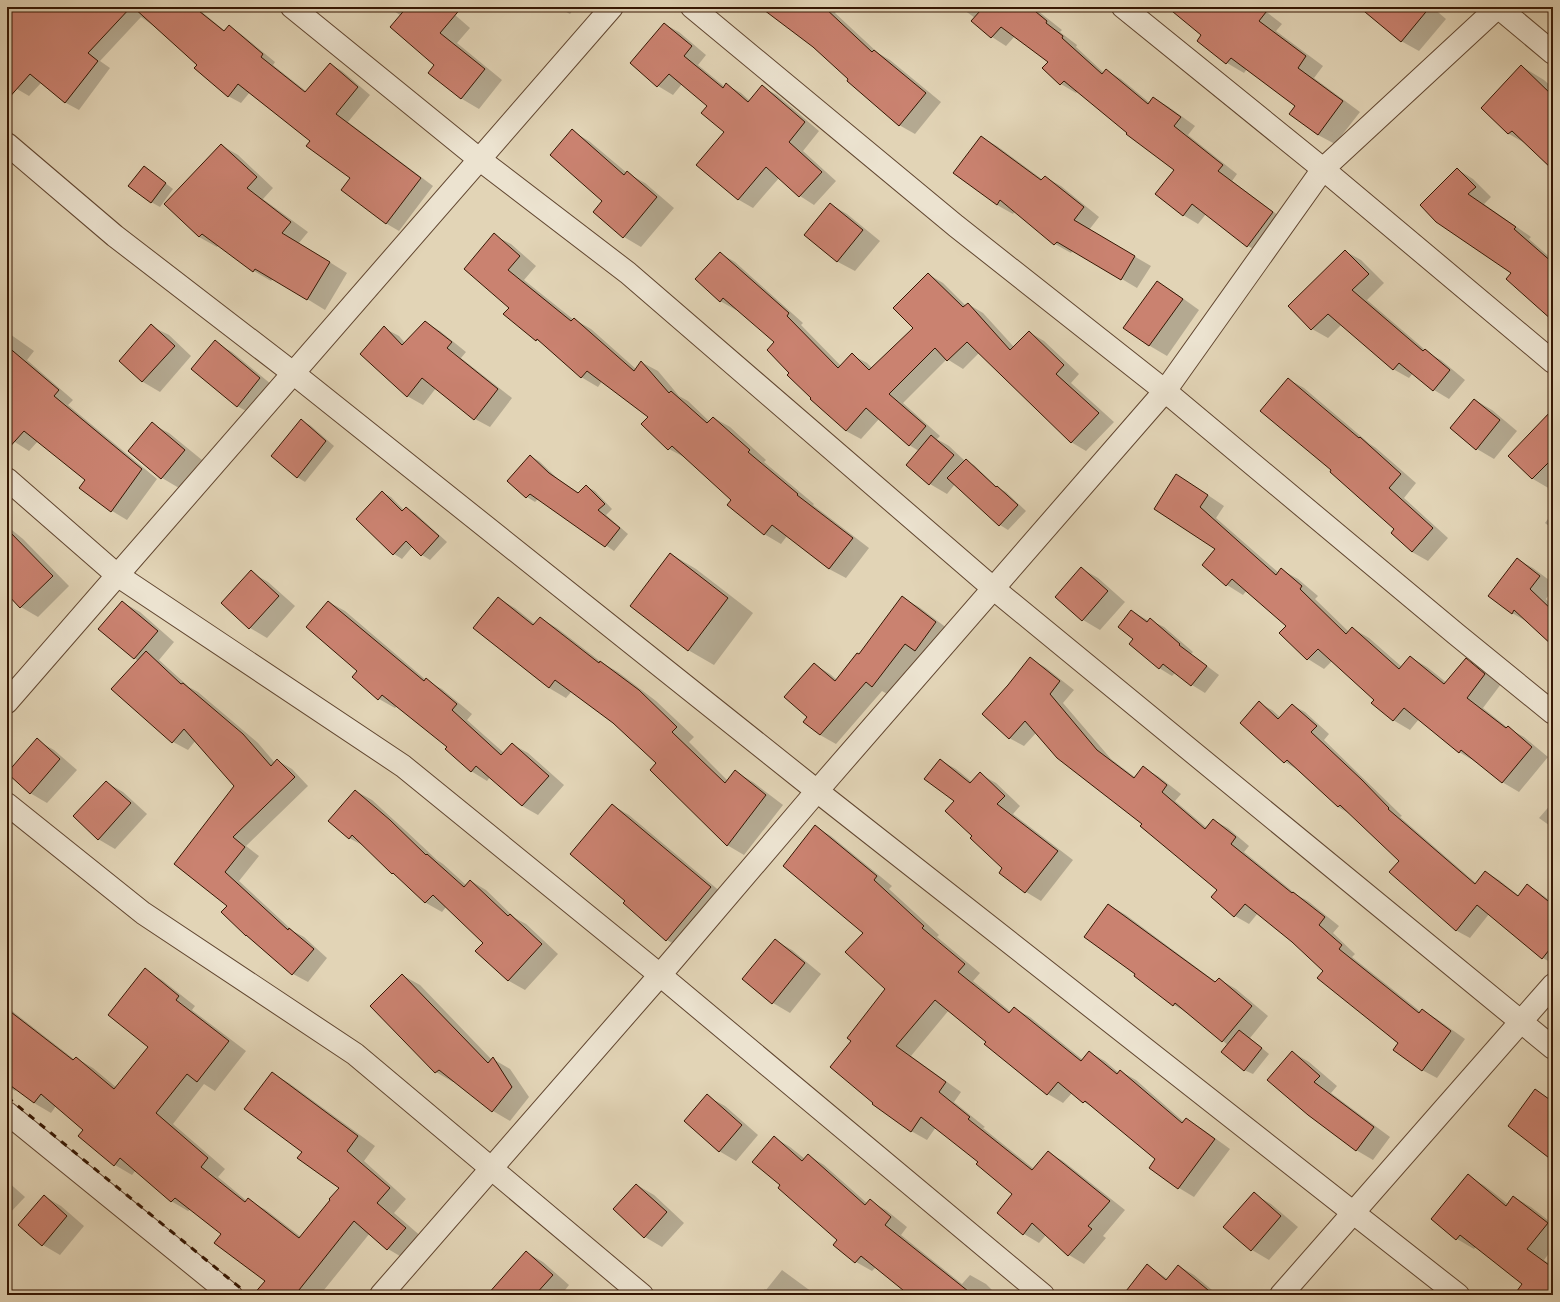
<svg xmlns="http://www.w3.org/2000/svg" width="1560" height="1302" viewBox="0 0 1560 1302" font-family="'Libre Caslon Text',serif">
<rect width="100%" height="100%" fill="#e2d4b6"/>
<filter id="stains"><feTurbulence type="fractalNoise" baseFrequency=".005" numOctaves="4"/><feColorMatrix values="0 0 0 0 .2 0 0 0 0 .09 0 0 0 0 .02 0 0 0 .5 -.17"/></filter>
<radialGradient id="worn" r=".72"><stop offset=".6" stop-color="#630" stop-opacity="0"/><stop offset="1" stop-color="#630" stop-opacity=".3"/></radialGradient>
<g fill="#0003">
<polygon points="7,7 196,7 225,31 229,27 241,34 275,62 273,65 307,92 330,64 342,71 370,95 348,122 433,186 399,231 387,224 342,190 352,177 312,141 250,92 241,103 228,96 198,65 158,29 141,17 100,61 110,68 79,110 66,103 41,83 29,96 17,89 7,80"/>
<polygon points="389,7 446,7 470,28 457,43 502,80 479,109 462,99 429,73 435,65 401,16"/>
<polygon points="557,7 575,7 570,14"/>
<polygon points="761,7 839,7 835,13 878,53 890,60 941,102 915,134 899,125 813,46"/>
<polygon points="960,7 1030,7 1038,11 1062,30 1060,32 1077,45 1076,47 1104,73 1106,70 1121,79 1150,103 1154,98 1169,107 1195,126 1188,135 1237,174 1232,181 1287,222 1263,254 1248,246 1206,214 1198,224 1183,215 1175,170 1078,91 1076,93 1061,84 1044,68 1049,62 1015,36 1006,46 992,37 975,18"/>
<polygon points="1169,7 1260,7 1282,24 1276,31 1323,66 1314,78 1360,112 1335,144 1318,135 1296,106 1247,69 1244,73 1227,63 1202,35"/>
<polygon points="1359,7 1432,7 1446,19 1419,51 1401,41"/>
<polygon points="664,24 679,32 706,55 698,65 725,87 727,85 741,93 750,101 762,87 777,95 819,131 803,151 836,181 814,205 800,196 779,178 753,208 739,200 697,165 725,132 709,106 682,84 673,95 658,86 631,63"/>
<polygon points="1521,66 1544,80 1553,88 1553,168 1528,145 1509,134 1482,108"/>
<polygon points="572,131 589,141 627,173 645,183 674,208 641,247 624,237 604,201"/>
<polygon points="981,137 997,146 1043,180 1045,177 1061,186 1099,217 1089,230 1151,266 1137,288 1073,250 1071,253 1055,244 1015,211 1013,214 997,205"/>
<polygon points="221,145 238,155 273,188 263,199 308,232 299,243 347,273 325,310 273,278 271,281 254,271 219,245 217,247 199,237 166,204"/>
<polygon points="144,167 173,189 160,207 151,202"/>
<polygon points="1457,169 1473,179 1491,197 1484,204 1531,237 1529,239 1553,260 1553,319 1512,273 1437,221"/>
<polygon points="830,204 847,214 880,241 855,271 838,262 806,235"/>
<polygon points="494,235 511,244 536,266 524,280 574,320 574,319 591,329 636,369 641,362 658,371 679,396 688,401 710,422 714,418 730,427 766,460 764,462 814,504 813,505 869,548 846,578 829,569 787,536 781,544 764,534 732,500 686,458 669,449 649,417 602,381 598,387 581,377 545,345 537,340 505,314 510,307"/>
<polygon points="1345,251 1361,260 1384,283 1367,300 1430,354 1441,360 1465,380 1449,399 1434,390 1413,373 1409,378 1393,369 1341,325 1328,338 1312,329"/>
<polygon points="720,253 735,262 803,323 801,325 841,366 852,355 867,363 872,368 914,328 928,274 943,283 966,306 968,304 983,313 1014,347 1029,332 1044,341 1079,374 1071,383 1114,422 1086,451 1071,442 979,353 963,369 947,359 903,403 940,436 937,439 949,446 965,461 974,465 997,487 1006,492 1026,511 1008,530 1000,525 955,484 947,494 930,484 919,451 909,445 879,419 861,439 846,431 812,398 791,373 776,342 737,309 736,310 720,301"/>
<polygon points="1157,282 1174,292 1199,310 1167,356 1150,346 1125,328"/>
<polygon points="425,322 440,331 466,352 461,358 512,398 490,427 475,419 436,388 423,405 407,396 384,328 399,336 405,343"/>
<polygon points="151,326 169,335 191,356 160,392 143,382 120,361"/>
<polygon points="7,332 34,351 27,360 73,400 68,405 157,479 127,520 112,511 81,488 86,480 38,441 29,451 7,437"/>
<polygon points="215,342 232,352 277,389 255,416 237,406"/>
<polygon points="1288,379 1304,388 1370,444 1376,448 1416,483 1404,498 1448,538 1428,561 1412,552 1392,533 1396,529 1333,470"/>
<polygon points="1475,400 1492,410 1517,431 1494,459 1477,449"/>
<polygon points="302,421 310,425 334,446 305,482 297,477"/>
<polygon points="152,424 169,433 202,460 179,488 162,478"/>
<polygon points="1553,424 1553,486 1550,489 1533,479 1510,456"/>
<polygon points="530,456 539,461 558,479 579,493 586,486 595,491 612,509 606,515 628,534 614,551 539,498 535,502 527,497 508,481"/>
<polygon points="1193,485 1224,506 1216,518 1279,573 1282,570 1298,579 1318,596 1315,599 1349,632 1352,628 1369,638 1402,667 1410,657 1427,667 1447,683 1466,659 1482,669 1501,684 1483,708 1508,728 1524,737 1548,757 1519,792 1502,782 1476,762 1459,752 1419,719 1410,730 1393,720 1375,700 1332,661 1324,669 1308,659 1280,633 1288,626 1247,590 1243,595 1227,585 1217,549 1155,508"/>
<polygon points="382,492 391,497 404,510 406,508 415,513 447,542 430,560 422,555 413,546 402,559 394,554"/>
<polygon points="1553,512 1553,529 1545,523"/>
<polygon points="7,526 23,539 69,586 38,617 21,607 7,592"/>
<polygon points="671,554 696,569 753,613 714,665 688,650"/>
<polygon points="1517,559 1533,568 1553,583 1553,589 1546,599 1553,606 1553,645 1528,622 1512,613"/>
<polygon points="1081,568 1098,578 1125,602 1100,630 1083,620"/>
<polygon points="251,572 268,582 295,606 267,638 250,628"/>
<polygon points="498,598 515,608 535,624 540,618 557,628 601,662 618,672 656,701 694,737 689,742 728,781 736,772 753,782 783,805 744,855 727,845 657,763 613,722 572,691 566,698 549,688"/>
<polygon points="903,598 919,607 952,632 931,660 921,654 889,695 882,691 836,744 820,735 805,722 809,717 814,664 830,674 837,680 860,655"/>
<polygon points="122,602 140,612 174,642 159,660 189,687 198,692 258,743 275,763 277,760 292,769 308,786 246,846 259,856 239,881 293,931 304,937 327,958 308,982 293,974 252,938 228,906 175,864 236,786 196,740 188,750 173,742 113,689 138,661 100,628"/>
<polygon points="329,602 345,611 426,680 442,689 472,714 467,720 504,753 512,744 528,753 564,785 538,815 522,806 490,777 487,781 471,771 448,747 397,706 395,708 379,699 353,677 358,671"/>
<polygon points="1132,611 1149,621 1150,620 1164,627 1193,652 1191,654 1219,675 1205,693 1192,685 1176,672 1172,676 1159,668 1134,639"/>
<polygon points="1030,659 1045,667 1074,690 1063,703 1111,759 1136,778 1143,768 1158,776 1181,794 1175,801 1207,828 1213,820 1228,828 1249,846 1244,852 1297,895 1308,901 1339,926 1333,933 1355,954 1352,957 1421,1012 1422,1010 1437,1019 1465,1039 1437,1078 1422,1070 1399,1042 1293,941 1258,913 1249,924 1235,916 1218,890 1144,823 1036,733 1024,746 1009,738 1009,686"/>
<polygon points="1259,703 1272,710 1281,718 1292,705 1305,712 1329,734 1324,740 1402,816 1400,817 1477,884 1486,872 1499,880 1519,896 1527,885 1540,893 1553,903 1553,964 1543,958 1489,914 1470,938 1457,931 1391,872 1400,861 1350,814 1338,807 1298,770 1285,762 1241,723"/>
<polygon points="37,740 54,750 77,770 47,803 30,793"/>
<polygon points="940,760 956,769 972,782 980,774 996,783 1020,806 1013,814 1073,860 1041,901 1026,892 973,836 955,801"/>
<polygon points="106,782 123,792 147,814 115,849 98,839"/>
<polygon points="356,791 372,800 406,831 437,860 443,864 466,885 471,881 486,890 515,918 526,924 558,954 525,990 509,981 477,951 484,943 446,907 442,912 426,903 398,876 393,873 366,847 349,838"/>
<polygon points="1553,802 1553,828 1539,818"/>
<polygon points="612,805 629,815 728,898 684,950 667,940 627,901"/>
<polygon points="816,827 831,836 892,886 889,889 939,935 937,937 980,973 973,981 1011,1012 1014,1008 1030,1017 1083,1060 1089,1052 1105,1061 1119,1073 1120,1071 1136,1080 1184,1122 1186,1119 1201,1128 1230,1149 1194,1197 1179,1188 1151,1168 1157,1159 1099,1111 1084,1102 1072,1093 1063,1103 1048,1094 986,1044 988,1042 949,1010 911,1056 961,1092 954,1102 985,1127 983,1128 1034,1169 1048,1152 1063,1161 1125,1210 1103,1236 1106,1238 1084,1264 1069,1255 1046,1235 1039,1243 1024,1234 1014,1194 979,1162 936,1127 927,1140 911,1131 853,1041 886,989 864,932"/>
<polygon points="1109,905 1126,915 1216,982 1219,979 1236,989 1268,1016 1250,1038 1269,1054 1253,1074 1244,1070 1228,1045 1189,1014 1174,1005 1137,974"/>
<polygon points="775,940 792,950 821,974 790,1013 773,1003"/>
<polygon points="145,970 162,980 195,1006 192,1010 246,1051 215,1091 204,1084 173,1124 225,1169 218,1177 247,1201 249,1200 266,1210 301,1237 340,1188 303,1151 272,1073 289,1083 375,1146 364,1161 406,1199 394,1213 423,1238 405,1259 388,1249 370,1233 320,1295 266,1295 266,1281 222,1234 191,1209 188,1211 171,1201 136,1170 132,1175 115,1165 79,1136 84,1130 56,1106 51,1113 34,1103 17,1089 15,1091 7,1086 7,1007 75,1060 76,1058 93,1068 117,1088 149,1047"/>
<polygon points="402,975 420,985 492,1060 493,1059 510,1069 529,1097 510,1121 493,1111 455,1081 453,1082 436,1072 372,1006"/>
<polygon points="1292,1052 1309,1062 1337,1086 1331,1093 1390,1137 1373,1160 1356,1150"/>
<polygon points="707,1096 725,1106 758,1135 736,1161 719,1151"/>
<polygon points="774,1137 790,1147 805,1159 808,1155 824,1165 868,1204 870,1201 886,1210 907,1227 901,1235 962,1284 970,1275 986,1284 997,1295 911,1295 876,1267 872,1271 856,1262 839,1240 782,1185"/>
<polygon points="1468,1176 1485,1186 1508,1204 1514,1197 1531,1207 1553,1224 1553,1248 1544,1260 1553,1266 1553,1295 1529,1295 1523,1284 1476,1247 1474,1249 1457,1239 1433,1219"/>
<polygon points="7,1181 25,1197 7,1216"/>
<polygon points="637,1185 654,1195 684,1223 662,1247 645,1237"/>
<polygon points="1254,1194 1271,1204 1298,1227 1269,1260 1252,1250"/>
<polygon points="44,1196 61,1206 84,1226 60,1255 43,1245"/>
<polygon points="526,1252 543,1262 569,1285 562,1294 563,1295 488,1295"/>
<polygon points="1147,1265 1168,1279 1179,1266 1194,1275 1218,1295 1124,1295"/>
<polygon points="782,1270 812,1292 810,1295 760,1295 765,1289 766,1290"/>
</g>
<g fill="#ca8270" stroke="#361703">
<polygon points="7,7 131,7 88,53 98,61 65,103 30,74 7,100"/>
<polygon points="133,7 194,7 224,31 229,25 263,54 261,57 305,92 330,63 358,87 336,114 421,178 386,224 341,190 350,178 306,146 310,141 238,84 228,97 194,68 197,65"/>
<polygon points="407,7 462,7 440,33 485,69 461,99 428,73 434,65 390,27"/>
<polygon points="760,7 824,7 872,52 874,50 926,93 899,126 847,81 848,79 813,47"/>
<polygon points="975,7 1030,7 1047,21 1046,23 1063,36 1062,38 1102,74 1106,69 1148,104 1153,97 1181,117 1174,126 1223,165 1218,171 1273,212 1247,247 1192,204 1183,216 1155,194 1174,170 1126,134 1127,133 1064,81 1060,85 1042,68 1048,62 1001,27 991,38 971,21 980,11"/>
<polygon points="1167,7 1270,7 1259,21 1306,56 1298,68 1343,101 1318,135 1289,114 1295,106 1231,58 1226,64 1197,41 1201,35"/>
<polygon points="1359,7 1430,7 1401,42"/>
<polygon points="664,23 692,46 684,56 723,88 726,83 748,102 762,85 805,122 789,142 822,172 799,197 766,167 738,200 696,165 724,132 701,113 707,106 669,74 657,87 630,63"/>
<polygon points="1521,65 1553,96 1553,170 1512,131 1508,134 1481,108"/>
<polygon points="572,129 624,175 627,171 657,197 623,238 593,212 602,201 550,155"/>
<polygon points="981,136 1041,180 1045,176 1084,207 1074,220 1135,256 1121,280 1057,242 1054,245 1000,200 997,205 953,173"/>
<polygon points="221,144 257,177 247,188 291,222 282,233 330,262 307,300 255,269 253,272 202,234 199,237 164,204"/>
<polygon points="144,166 166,183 151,203 128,186"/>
<polygon points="1457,168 1476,187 1468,194 1516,227 1514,229 1553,263 1553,321 1506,279 1511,273 1436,222 1420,205"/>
<polygon points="830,203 863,230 837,262 804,235"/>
<polygon points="494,233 520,256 508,270 571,321 574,318 634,371 641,361 669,393 671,391 707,423 713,417 750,450 748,452 798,494 797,495 853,538 829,569 772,525 764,535 727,505 731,500 672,446 668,450 641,424 648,417 587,371 581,378 537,339 536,341 503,314 509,308 464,269"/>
<polygon points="1345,250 1369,274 1352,290 1423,351 1425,349 1450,370 1433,391 1399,363 1393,370 1328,314 1311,330 1288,306"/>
<polygon points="720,252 789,313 787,316 838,368 852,353 869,370 913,328 893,308 928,273 963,307 968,303 1010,350 1029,331 1064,365 1056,374 1099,413 1071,443 967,342 947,361 935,348 889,394 926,426 909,446 866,408 846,431 810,399 811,398 787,375 789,373 767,350 774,342 723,298 720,302 695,279"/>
<polygon points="1157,281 1183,299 1149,346 1123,328"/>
<polygon points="425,321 452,342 447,348 498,389 474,420 422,378 407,397 360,354 384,326 402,345"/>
<polygon points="151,324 175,346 142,382 119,361"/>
<polygon points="215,340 260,378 237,407 191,369"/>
<polygon points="7,346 59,390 54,396 142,469 111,512 79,488 85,480 24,431 7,450"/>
<polygon points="1288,378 1359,438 1360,437 1401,474 1389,488 1433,528 1412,552 1391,533 1394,529 1330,472 1331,470 1260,411"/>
<polygon points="1474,399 1500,420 1476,450 1450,428"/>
<polygon points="1553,409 1553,458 1532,479 1508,456"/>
<polygon points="301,419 326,441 297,478 271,456"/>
<polygon points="152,422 185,450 161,479 128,451"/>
<polygon points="931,435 954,455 929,485 906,465"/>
<polygon points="530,455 549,473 578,493 586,485 605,504 598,510 620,528 605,547 530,494 526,498 507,481"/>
<polygon points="966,459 996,487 997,486 1018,505 999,526 947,478"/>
<polygon points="1176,474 1208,495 1200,507 1276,575 1281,568 1302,586 1300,589 1346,634 1352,627 1399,669 1410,656 1444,684 1466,658 1485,674 1467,698 1506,728 1508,726 1532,747 1502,783 1461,750 1459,753 1404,708 1393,721 1371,703 1374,700 1318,649 1307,660 1279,633 1286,626 1232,579 1226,586 1202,565 1215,549 1154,509"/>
<polygon points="382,491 402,511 406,507 439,536 421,556 406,541 393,555 356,519"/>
<polygon points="7,529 53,576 20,608 7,594"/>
<polygon points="670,553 728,598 688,651 630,606"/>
<polygon points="1517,558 1540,576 1530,589 1553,611 1553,646 1514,610 1512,614 1488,596"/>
<polygon points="1081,567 1108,591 1082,621 1055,597"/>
<polygon points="251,570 279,596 249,629 221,603"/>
<polygon points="902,596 936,622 915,651 905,644 872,687 866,682 820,735 803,722 807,717 784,697 814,663 835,681 857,653 859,654"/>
<polygon points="498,597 533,625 540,617 599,663 600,661 639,690 677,727 672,732 725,783 735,770 766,795 727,846 650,770 656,763 613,723 555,680 549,688 473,628"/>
<polygon points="122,601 158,631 134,659 98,629"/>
<polygon points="328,601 424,681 426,678 457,704 452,710 501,755 512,743 549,776 522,806 476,766 471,772 445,749 447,747 382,695 378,700 352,677 357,671 306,627"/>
<polygon points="1131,610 1147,622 1150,618 1180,644 1179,645 1207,666 1191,686 1163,664 1159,669 1129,644 1133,639 1118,627"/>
<polygon points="146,651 181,684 183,683 243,734 271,766 277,759 295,777 233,837 245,847 225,872 288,930 289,928 314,949 292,975 246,935 246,936 221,912 227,906 174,864 234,786 184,729 172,743 111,689"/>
<polygon points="1030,657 1060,681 1050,694 1097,750 1134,778 1143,766 1167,785 1162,792 1205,829 1213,819 1236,837 1231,844 1292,893 1293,892 1325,917 1319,925 1342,945 1339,949 1419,1013 1422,1009 1451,1031 1422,1071 1393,1050 1398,1043 1317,978 1323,971 1292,942 1245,904 1234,917 1211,897 1217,890 1140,826 1142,824 1057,758 1025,721 1009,739 982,714 1008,685"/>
<polygon points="1259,701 1278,719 1292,704 1317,726 1311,732 1362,780 1389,808 1388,809 1475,884 1485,871 1518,896 1527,884 1553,905 1553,945 1542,959 1477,905 1456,931 1389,872 1399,861 1340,805 1338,807 1287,760 1284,763 1240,723"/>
<polygon points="37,738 60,759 30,794 7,773"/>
<polygon points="940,759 970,783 980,772 1005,796 997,804 1058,851 1025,893 999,873 1002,868 970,838 972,836 945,811 954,801 924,779"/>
<polygon points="106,781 131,803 98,840 73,816"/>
<polygon points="355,790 390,820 426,855 427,854 464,887 470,880 508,916 510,914 542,944 508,981 475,951 483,943 433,895 425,903 393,873 392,874 352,835 349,839 328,821"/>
<polygon points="612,804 711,887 666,941 623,903 625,901 570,854"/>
<polygon points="815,825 877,876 874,880 924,926 922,928 965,964 958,972 1009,1013 1014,1007 1081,1061 1089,1051 1117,1074 1120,1070 1182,1123 1186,1118 1215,1139 1178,1189 1149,1168 1155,1159 1085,1101 1083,1103 1058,1082 1047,1095 984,1044 986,1042 935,1000 896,1046 946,1082 939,1092 970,1117 968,1119 1032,1170 1048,1151 1110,1201 1088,1226 1092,1229 1068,1256 1032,1223 1023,1235 997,1213 1012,1194 976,1164 978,1162 921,1117 911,1132 872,1104 873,1103 830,1067 851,1041 847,1038 885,989 845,952 863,933 783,866"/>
<polygon points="1108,904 1215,982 1219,978 1252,1006 1222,1042 1175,1003 1173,1006 1134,976 1135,974 1084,937"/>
<polygon points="775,939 805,963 772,1004 742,979"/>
<polygon points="145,968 179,996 176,1000 229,1041 197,1082 187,1074 156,1113 208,1158 201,1167 245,1202 248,1198 299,1238 330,1200 329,1199 339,1188 297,1158 302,1152 244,1109 272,1072 358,1136 347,1151 390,1188 377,1203 406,1228 387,1250 354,1221 295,1295 253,1295 265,1281 214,1243 221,1234 175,1198 171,1202 120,1158 114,1166 78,1136 83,1130 41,1094 34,1103 7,1083 7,1009 73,1060 76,1057 114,1089 148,1047 108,1015"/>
<polygon points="402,974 488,1063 493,1057 512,1087 492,1112 439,1070 435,1073 370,1006"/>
<polygon points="1239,1030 1262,1048 1244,1071 1221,1052"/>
<polygon points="1292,1051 1320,1076 1314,1082 1374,1127 1356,1151 1308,1115 1267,1080"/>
<polygon points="1535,1089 1553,1102 1553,1161 1508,1126"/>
<polygon points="707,1094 742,1125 719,1152 684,1121"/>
<polygon points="774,1136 802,1161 808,1154 865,1205 870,1199 891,1217 885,1225 973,1295 909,1295 861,1256 855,1263 833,1245 837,1240 778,1188 780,1185 752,1162"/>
<polygon points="1468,1174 1506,1206 1513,1196 1548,1223 1527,1249 1553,1268 1553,1295 1514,1295 1522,1284 1460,1235 1456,1240 1431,1219"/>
<polygon points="636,1184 667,1212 644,1238 613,1209"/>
<polygon points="1254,1192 1281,1216 1251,1251 1223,1227"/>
<polygon points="44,1195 67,1216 42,1246 18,1225"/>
<polygon points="526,1251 553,1275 535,1295 487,1295"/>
<polygon points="1147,1264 1166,1280 1178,1265 1214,1295 1123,1295"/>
</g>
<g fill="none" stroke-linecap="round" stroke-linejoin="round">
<defs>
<g id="minor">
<polyline points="292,7 479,159 628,273 994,589 1553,1048"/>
<polyline points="692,7 956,226 1165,391 1456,634 1553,713"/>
<polyline points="1123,7 1323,169 1553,362"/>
<polyline points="1498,7 1553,53"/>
<polyline points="7,144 115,236 293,373 817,791 1458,1295"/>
<polyline points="7,479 117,575 403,766 660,975 1043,1295"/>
<polyline points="7,702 612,7"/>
<polyline points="7,804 143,913 355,1054 642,1295"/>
<polyline points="7,1113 231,1295"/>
<polyline points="381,1295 660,975 817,791 1165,391 1323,169 1498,7"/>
<polyline points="1281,1295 1553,985"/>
</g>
</defs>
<use href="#minor" stroke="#614630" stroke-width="24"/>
<use href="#minor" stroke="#ece3d0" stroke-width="22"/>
<polyline stroke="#361703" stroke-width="3" stroke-dasharray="7 7" stroke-linecap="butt" points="7,1097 249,1295"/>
</g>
<rect width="1560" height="1302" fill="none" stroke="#e2d4b6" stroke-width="24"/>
<rect x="8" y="8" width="1544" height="1286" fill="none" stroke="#361703" stroke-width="2"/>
<rect x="12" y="12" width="1536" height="1278" fill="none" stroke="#361703"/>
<rect width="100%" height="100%" filter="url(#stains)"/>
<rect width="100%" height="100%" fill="url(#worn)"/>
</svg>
